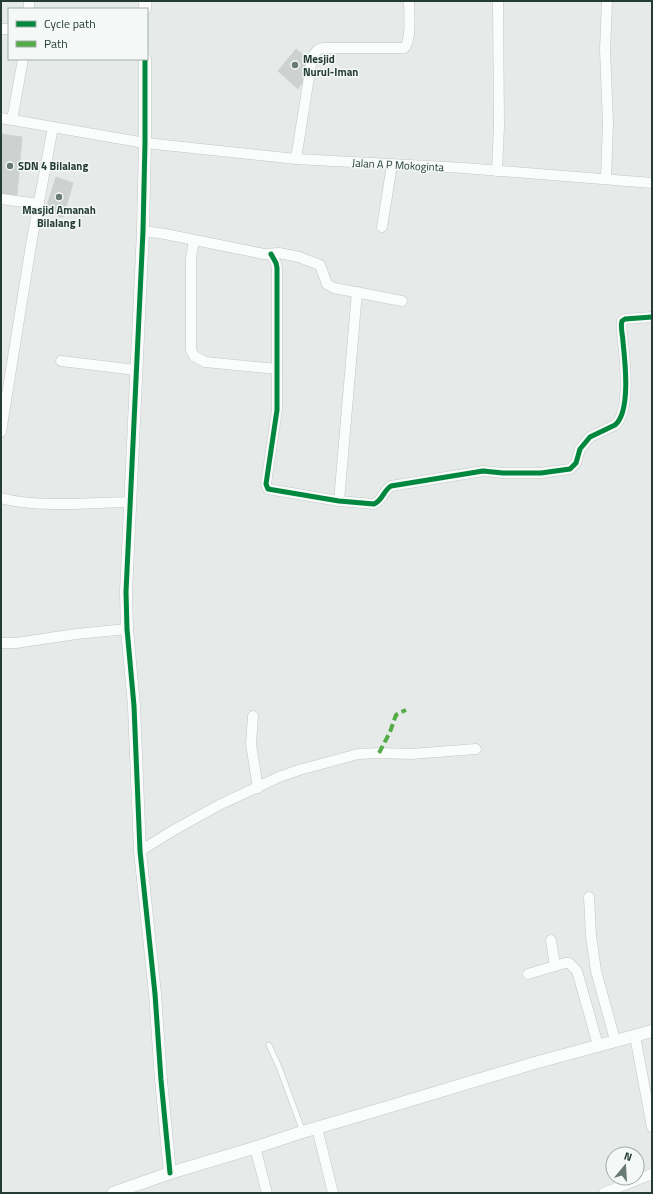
<svg xmlns="http://www.w3.org/2000/svg" width="653" height="1194" viewBox="0 0 653 1194" font-family="'Titillium Web',sans-serif">
<rect width="100%" height="100%" fill="#e6eae8"/>
<g fill="#cdd2d0" stroke="#cfd3d1">
<polygon points="296,49 306,57 302,83 298,89 278,71"/>
<polygon points="1,134 22,137 17,195 1,193"/>
<polygon points="56,177 73,183 63,217 45,212"/>
</g>
<g fill="none" stroke-linecap="round" stroke-linejoin="round">
<defs>
<polyline id="service" points="269,1045 279,1067 303,1132"/>
<g id="minor">
<polyline points="29,9 29,1"/>
<polyline points="1,29 9,29"/>
<polyline points="1,118 145,143 296,159 464,168 652,183"/>
<polyline points="12,120 23,59"/>
<path d="M 296,159 L 312,58 C 315,52 317,49 324,48 L 404,48 C 412,41 409,12 409,1"/>
<polyline points="497,171 499,126 498,1"/>
<polyline points="606,179 608,122 605,50 607,1"/>
<polyline points="1,199 39,204"/>
<polyline points="382,227 392,165"/>
<polyline points="143,231 165,234 264,254 279,253 299,257 320,265 327,284 334,288 402,301"/>
<polyline points="194,240 191,258 191,350 194,356 205,362 277,369"/>
<path d="M 271,254 L 276,263 L 277,268 L 277,410 L 266,484 L 268,489 L 339,501 L 374,504 C 383,500 383,491 391,486 L 483,471 L 503,473 L 541,473 L 570,469 L 576,463 L 580,449 L 590,437 L 615,425 C 631,412 625,361 623,342 C 623,336 620,327 622,321 L 625,319 L 652,317"/>
<polyline points="61,361 136,370"/>
<polyline points="1,432 31,245 53,127"/>
<path d="M 1,498 C 37,508 91,503 129,502"/>
<polyline points="339,501 357,292"/>
<polyline points="1,643 16,643 76,634 127,629"/>
<polyline points="253,716 251,744 258,788"/>
<polyline points="140,851 174,830 219,805 279,777 299,770 358,754 379,753 411,754 476,749"/>
<polyline points="589,897 591,936 596,971 615,1040"/>
<polyline points="551,940 555,966 565,963 569,963 577,971 598,1045"/>
<polyline points="528,974 555,966"/>
<polyline points="635,1036 652,1127"/>
<polyline points="317,1128 333,1193"/>
<polyline points="255,1147 267,1193"/>
<polyline points="604,1193 652,1174"/>
</g>
<g id="tertiary">
<polyline points="145,9 145,1"/>
<polyline points="145,59 145,143 143,231 126,592 127,629 134,706 140,851 155,994 161,1080 170,1173"/>
<polyline points="113,1193 170,1173 260,1146 299,1133 388,1107 531,1064 652,1031"/>
</g>
</defs>
<use href="#service" stroke="#c3c7c5" stroke-width="6"/>
<use href="#minor" stroke="#c3c7c5" stroke-width="11"/>
<use href="#tertiary" stroke="#c3c7c5" stroke-width="13"/>
<use href="#service" stroke="#fbfcfc" stroke-width="5"/>
<use href="#minor" stroke="#fbfcfc" stroke-width="10"/>
<use href="#tertiary" stroke="#fbfcfc" stroke-width="12"/>
<polyline stroke="#53ac45" stroke-width="4" stroke-dasharray="8 4" stroke-linecap="butt" points="379,753 390,732 396,715 399,713 406,710"/>
<defs>
<g id="cycleway">
<polyline points="145,59 145,143 143,231 126,592 127,629 134,706 140,851 155,994 161,1080 170,1173"/>
<path d="M 271,254 L 276,263 L 277,268 L 277,410 L 266,484 L 268,489 L 339,501 L 374,504 C 383,500 383,491 391,486 L 483,471 L 503,473 L 541,473 L 570,469 L 576,463 L 580,449 L 590,437 L 615,425 C 631,412 625,361 623,342 C 623,336 620,327 622,321 L 625,319 L 652,317"/>
</g>
</defs>
<use href="#cycleway" stroke="#f4f9f7" stroke-width="8"/>
<use href="#cycleway" stroke="#00873e" stroke-width="5"/>
</g>
<g fill="#697974" stroke="#f4f9f7" stroke-width="1.5">
<circle cx="295" cy="65" r="4"/>
<circle cx="10" cy="166" r="4"/>
<circle cx="59" cy="197" r="4"/>
</g>
<g text-anchor="middle" stroke-width="3" stroke-linejoin="round" paint-order="stroke">
<g font-size="11" font-weight="bold" fill="#253c36" stroke="#f4f9f7" text-anchor="start">
<text x="303" y="63">Mesjid<tspan x="303" dy="13">Nurul-Iman</tspan></text>
<text x="18" y="170">SDN 4 Bilalang</text>
<text x="59" y="214" text-anchor="middle">Masjid Amanah<tspan x="59" dy="13">Bilalang I</tspan></text>
</g>
<g font-size="11" fill="#253c36" stroke="#f4f9f7">
<text transform="translate(398 165) rotate(3)" y="4">Jalan A P Mokoginta</text>
</g>
</g>
<rect width="653" height="1194" fill="none" stroke="#253c36" stroke-width="4"/>
<rect x="8" y="8" width="140" height="52" fill="#f4f9f7" stroke="#a1adaa"/>
<rect x="16" y="21" width="20" height="6" fill="#00873e" stroke="#a1adaa"/>
<text x="44" y="28" font-size="12" fill="#253c36">Cycle path</text>
<rect x="16" y="41" width="20" height="6" fill="#53ac45" stroke="#a1adaa"/>
<text x="44" y="48" font-size="12" fill="#253c36">Path</text>
<g transform="translate(625 1166) rotate(18)"><circle r="19" fill="#f4f9f7" stroke="#a1adaa"/>
<path d="M0-3L7 15L0 10L-7 15Z" fill="#697974"/>
<text y="-6" font-size="11" font-weight="bold" text-anchor="middle" fill="#253c36">N</text>
</g>
</svg>
